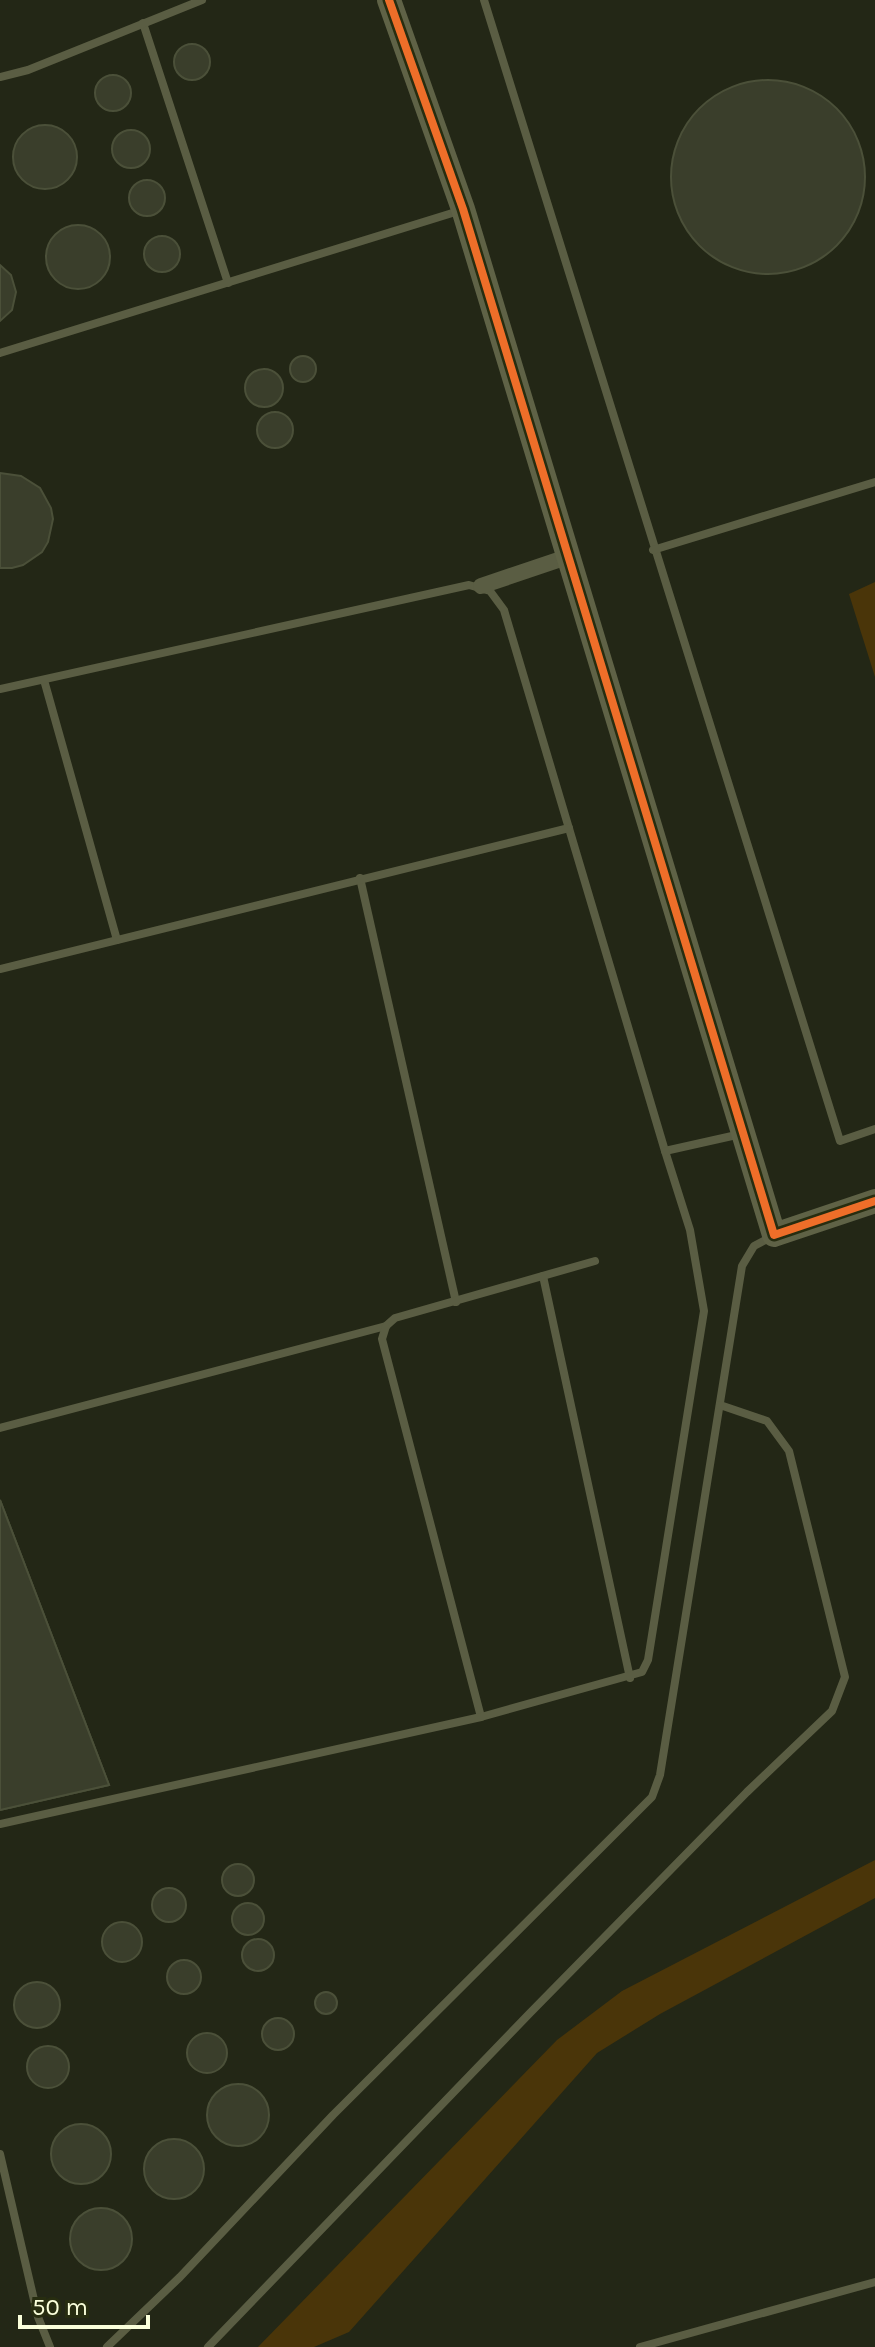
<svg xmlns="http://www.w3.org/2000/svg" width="875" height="2347" viewBox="0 0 875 2347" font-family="Karla,sans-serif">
<rect width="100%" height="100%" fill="#232716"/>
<g fill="#4a3509">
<polygon points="875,582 875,677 849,594"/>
<polygon points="875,1860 875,1898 660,2014 597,2053 349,2332 314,2347 258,2347 557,2040 622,1991"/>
</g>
<g fill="#3a3e2b" stroke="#4b5039" stroke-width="2">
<circle cx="192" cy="62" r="18"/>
<circle cx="113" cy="93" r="18"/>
<circle cx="768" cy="177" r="97"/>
<circle cx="45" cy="157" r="32"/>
<circle cx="131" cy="149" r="19"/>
<circle cx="147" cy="198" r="18"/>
<circle cx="78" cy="257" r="32"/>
<circle cx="162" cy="254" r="18"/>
<polygon points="0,265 11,275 16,292 12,310 0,321"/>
<circle cx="303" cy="369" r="13"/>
<circle cx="264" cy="388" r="19"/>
<circle cx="275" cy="430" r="18"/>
<polygon points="0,473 21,476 40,488 51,508 53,519 48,542 42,552 23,565 12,568 0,568"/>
<polygon points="0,1500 109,1785 0,1810"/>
<polygon points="0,1500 109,1785 0,1810"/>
<circle cx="238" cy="1880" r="16"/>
<circle cx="169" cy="1905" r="17"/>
<circle cx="248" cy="1919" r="16"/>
<circle cx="122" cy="1942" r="20"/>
<circle cx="258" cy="1955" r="16"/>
<circle cx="184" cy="1977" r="17"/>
<circle cx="37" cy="2005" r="23"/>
<circle cx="326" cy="2003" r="11"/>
<circle cx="278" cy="2034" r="16"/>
<circle cx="207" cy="2053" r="20"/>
<circle cx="48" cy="2067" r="21"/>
<circle cx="238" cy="2115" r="31"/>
<circle cx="81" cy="2154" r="30"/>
<circle cx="174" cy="2169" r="30"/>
<circle cx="101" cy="2239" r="31"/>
</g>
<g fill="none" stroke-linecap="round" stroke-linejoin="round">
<g stroke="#5a5d43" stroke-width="8">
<polyline points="484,0 840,1141 875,1129"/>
<polyline points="143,23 228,283"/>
<polyline points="0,77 28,70 202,0"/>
<polyline points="0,353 462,210"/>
<polyline points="653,550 875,482"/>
<polyline points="44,680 117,940"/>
<polyline points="0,689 469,585 490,591 504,610 665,1151 741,1134"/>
<polyline points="360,878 456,1302"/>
<polyline points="0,969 569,828"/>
<polyline points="543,1276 630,1678"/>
<polyline points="0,1428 386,1326"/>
<polyline points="481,1717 382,1339 386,1326 395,1318 595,1261"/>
<polyline points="0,1824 481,1717 642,1672 648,1660 704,1311 690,1230 665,1151"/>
<polyline points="0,2154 38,2317 50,2347"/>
<polyline points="107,2347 180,2277 333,2115 652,1797 660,1775 742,1266 754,1246 773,1236"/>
<polyline points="208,2347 529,2014 747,1792 832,1711 845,1677 789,1451 767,1421 720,1405"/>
<polyline points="640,2347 875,2282"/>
</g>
<polyline stroke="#5a5d43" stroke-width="16" points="481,586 567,557"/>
<polyline stroke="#5f6246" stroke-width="24" points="389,0 463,209 774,1235 875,1201"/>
<defs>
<polyline id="cycleway" points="389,0 463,209 774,1235 875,1201"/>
</defs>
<use href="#cycleway" stroke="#272d10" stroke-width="13"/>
<use href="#cycleway" stroke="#ee6e29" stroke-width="8"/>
</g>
<path d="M20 2315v12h128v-12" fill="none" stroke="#faffdb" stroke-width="4"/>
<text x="32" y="2315" font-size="24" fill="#faffdb" stroke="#272d10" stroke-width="6" paint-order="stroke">50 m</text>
</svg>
